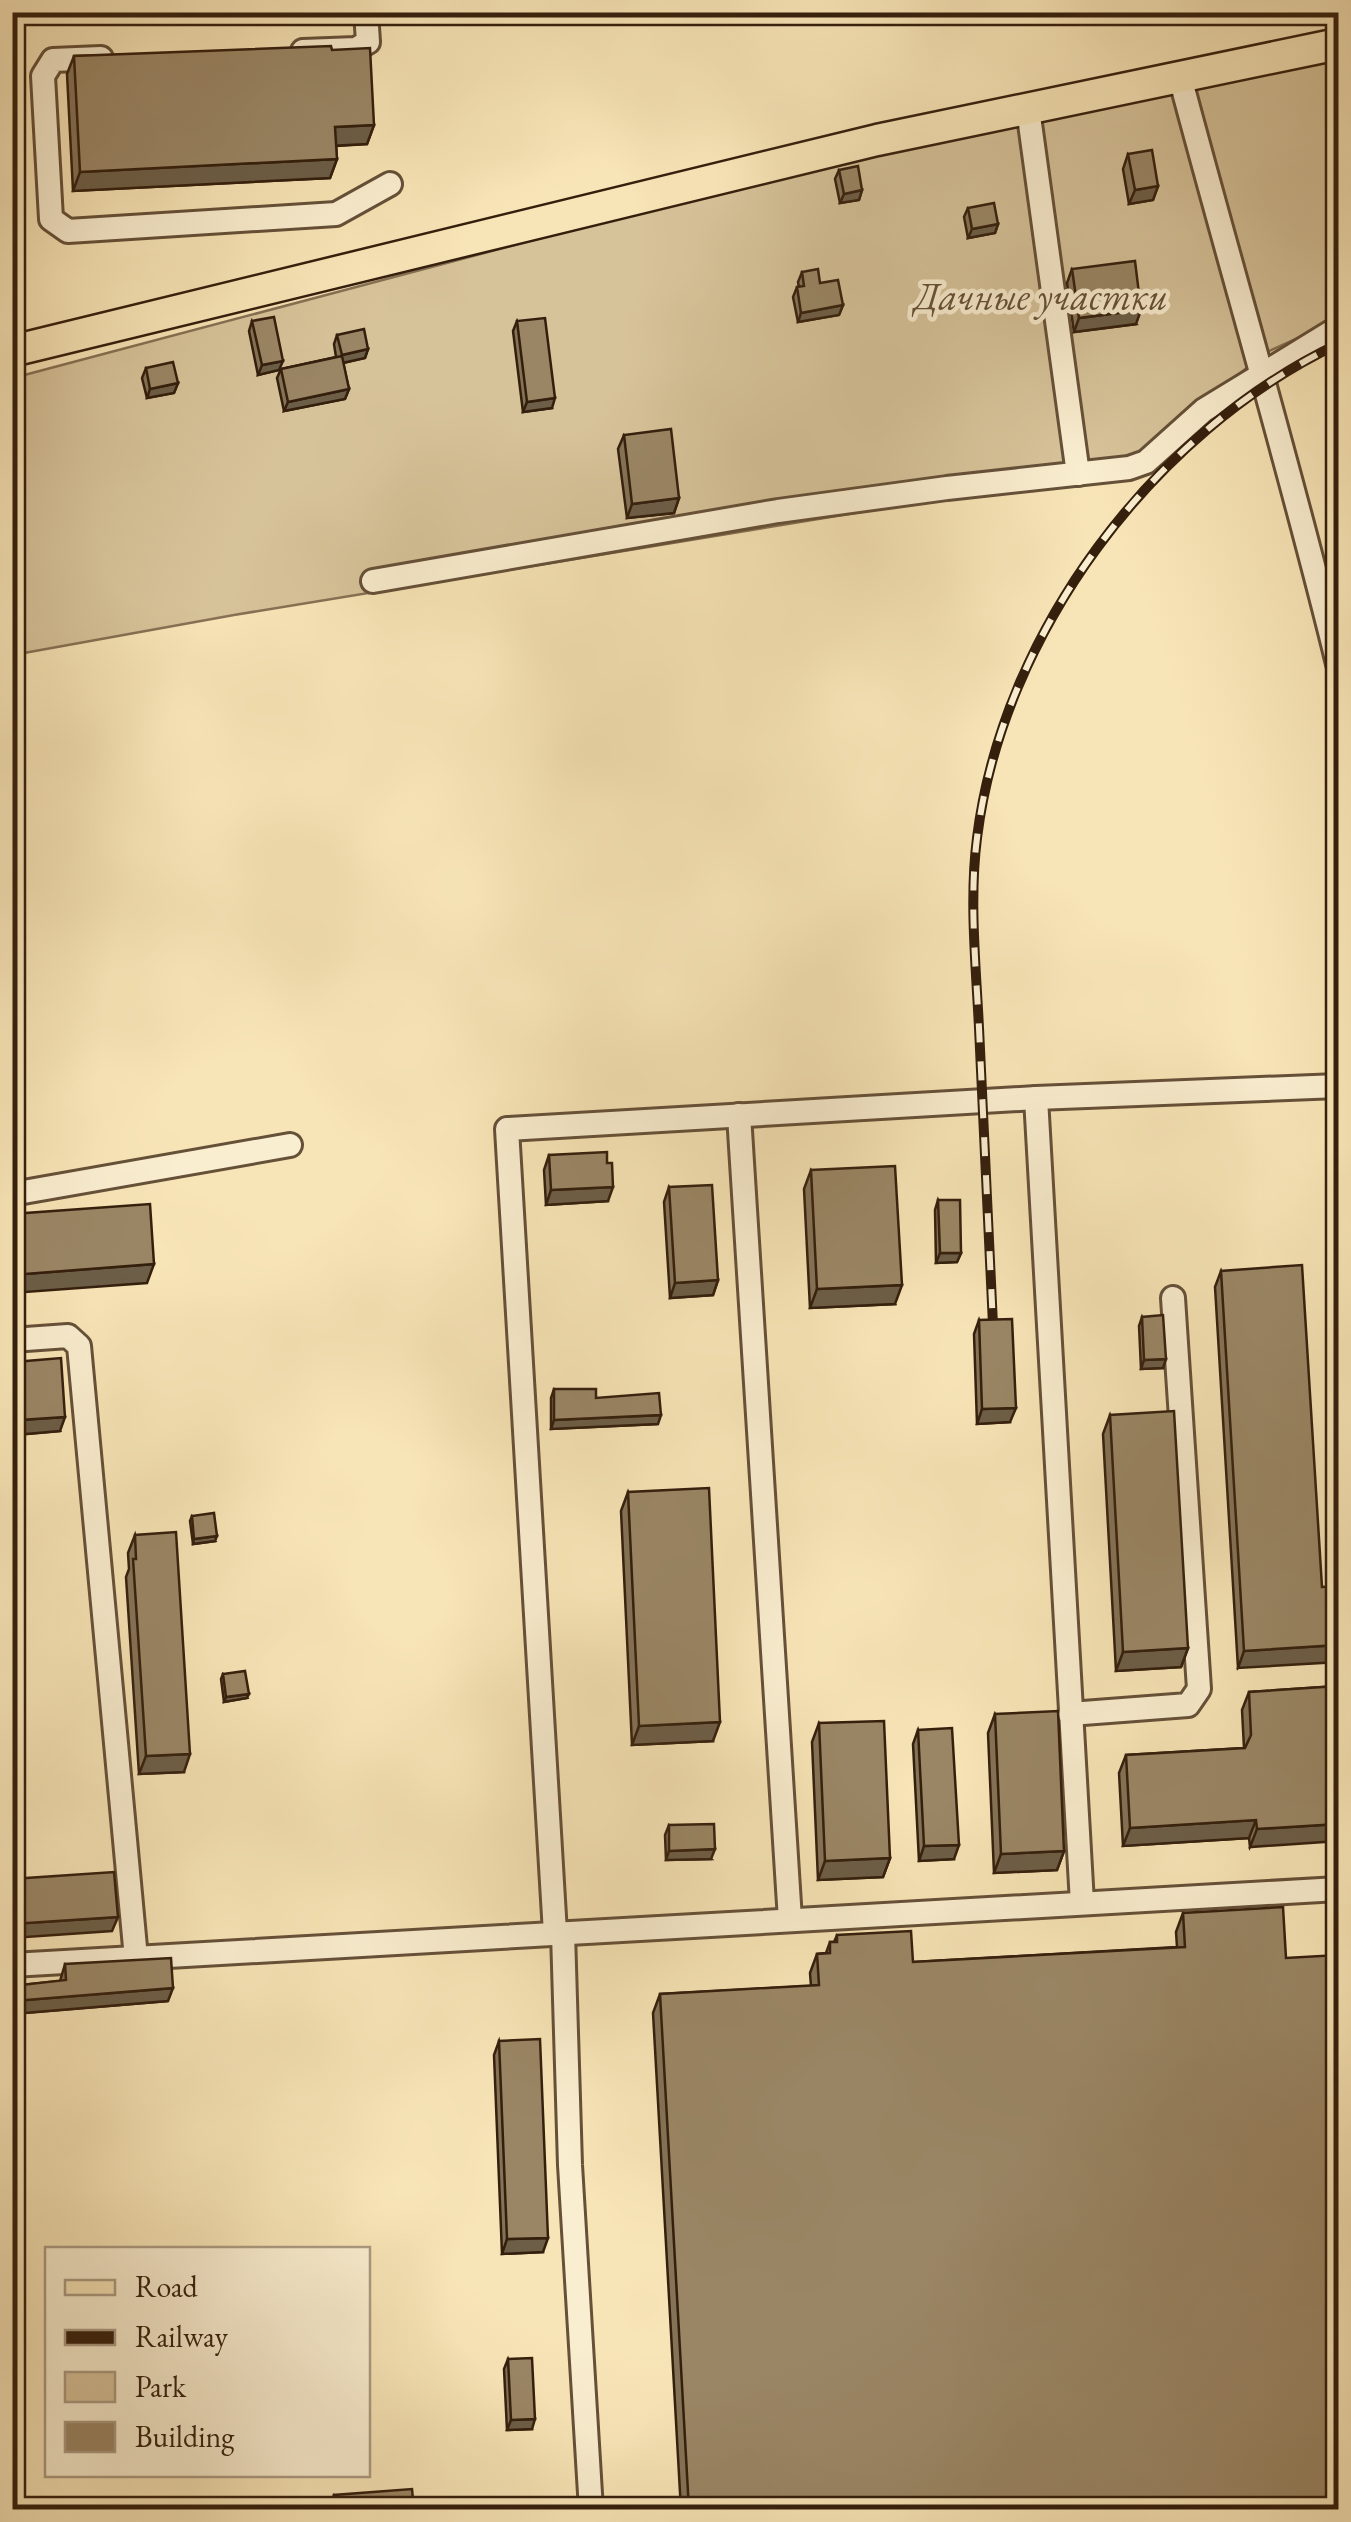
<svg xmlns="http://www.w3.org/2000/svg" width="1351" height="2522" viewBox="0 0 1351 2522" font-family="'EB Garamond',serif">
<rect width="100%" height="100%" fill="#f8e5b7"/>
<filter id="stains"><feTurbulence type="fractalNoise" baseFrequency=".002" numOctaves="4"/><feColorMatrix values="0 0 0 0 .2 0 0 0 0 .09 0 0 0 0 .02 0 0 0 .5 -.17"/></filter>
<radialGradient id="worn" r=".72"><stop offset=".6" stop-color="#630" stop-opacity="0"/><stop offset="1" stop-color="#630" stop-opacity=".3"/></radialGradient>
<polygon fill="#d7c39a" stroke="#867154" stroke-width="2.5" points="1338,46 1338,320 1267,352 1117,470 234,615 13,655 13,378 1103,89"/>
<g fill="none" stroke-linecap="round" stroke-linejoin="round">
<defs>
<g id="minor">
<polyline points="303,51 356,49 368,42 366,12"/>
<polyline points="101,58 53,60 43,76 51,219 68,231 336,214 390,184"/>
<path d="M 1180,77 C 1232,273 1290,467 1338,664"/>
<polyline points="1028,109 1078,474"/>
<polyline points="373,581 778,511 947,488 1129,468 1146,462 1204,410 1338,328"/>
<polyline points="1036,1098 1082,1903"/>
<polyline points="739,1115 790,1920"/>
<polyline points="12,1194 290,1145"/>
<polyline points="12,1340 68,1336 79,1346 136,1958"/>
<polyline points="1070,1714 1188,1705 1199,1689 1173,1298"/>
<polyline points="555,1933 507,1129 1036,1098 1338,1086"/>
<polyline points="563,1933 570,2165 591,2510"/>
<polyline points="12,1965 1338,1889"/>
</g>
<polyline id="major" points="12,351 877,140 1338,44"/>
</defs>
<use href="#minor" stroke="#655038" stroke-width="28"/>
<use href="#major" stroke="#341f0d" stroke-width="35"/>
<use href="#minor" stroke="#faeed0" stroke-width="22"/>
<use href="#major" stroke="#f8e5b7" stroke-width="30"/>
<defs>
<g id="rail">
<polyline points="1338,860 1333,996 1338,1094"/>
<polyline points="1338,1197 1334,1250 1338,1337"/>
<path d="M 994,1346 C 989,1240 984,1134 979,1028 C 976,966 969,900 977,838 C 1002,634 1153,432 1338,344"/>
</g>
</defs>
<use href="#rail" stroke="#341f0d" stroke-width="10"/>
<use href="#rail" stroke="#faeed0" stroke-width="6" stroke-dasharray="19" stroke-linecap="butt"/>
</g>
<g fill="#847357" stroke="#341f0d" stroke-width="2.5">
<polygon points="332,50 374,125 367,144 336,146 337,159 330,178 73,191 67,74 74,56"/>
<polygon points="1128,154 1158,186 1153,200 1129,204 1123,169"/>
<polygon points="839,170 862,190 859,200 840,203 835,179"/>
<polygon points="968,208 998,224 995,233 968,238 964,217"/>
<polygon points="1072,269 1136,324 1074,332 1067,283"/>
<polygon points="802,272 820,283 843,305 839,315 798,322 793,297 797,287 799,287 798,282"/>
<polygon points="252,321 279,370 258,375 249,331"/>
<polygon points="517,321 552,408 523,412 513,331"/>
<polygon points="337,335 368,349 365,358 343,363 349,389 345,399 284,411 277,378 281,369 336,357 334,344"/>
<polygon points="146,368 178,383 174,393 147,398 142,378"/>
<polygon points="624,435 679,498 674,513 627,518 618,449"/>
<polygon points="549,1155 607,1163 608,1201 546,1205 544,1170"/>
<polygon points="811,1170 895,1304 810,1308 804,1189"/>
<polygon points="669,1187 718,1280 713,1295 670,1298 664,1202"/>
<polygon points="938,1200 961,1253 957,1262 936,1263 935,1210"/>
<polygon points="1221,1271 1322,1587 1238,1668 1215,1287"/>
<polygon points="1142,1317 1163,1368 1141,1369 1139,1326"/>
<polygon points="979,1320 1010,1422 977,1424 974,1334"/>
<polygon points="15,1362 60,1431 15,1435 12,1369"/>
<polygon points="554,1389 658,1424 551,1429 551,1398"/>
<polygon points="1110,1415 1188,1648 1181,1667 1116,1671 1103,1434"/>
<polygon points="628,1492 713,1741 632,1745 621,1511"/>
<polygon points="192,1516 215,1541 193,1544 190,1521"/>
<polygon points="135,1535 184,1772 139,1774 126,1577 129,1569 128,1553"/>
<polygon points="223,1674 247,1698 224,1702 221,1679"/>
<polygon points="1338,1686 1250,1847 1249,1838 1123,1846 1119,1773 1126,1755 1244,1748 1242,1710 1249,1692"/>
<polygon points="995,1714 1064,1851 1057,1870 994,1873 988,1733"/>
<polygon points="819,1723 890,1858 883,1877 818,1880 812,1742"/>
<polygon points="918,1730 954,1859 919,1861 913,1744"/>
<polygon points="669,1825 711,1859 666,1860 665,1835"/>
<polygon points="1183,1913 1286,1958 1338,2510 681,2510 653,2013 660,1994 811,1986 810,1973 817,1954 826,1953 830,1942 834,1942 837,1935 913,1962 1177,1947 1176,1932"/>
<polygon points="65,1964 168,2001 12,2014 12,1986 60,1981"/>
<polygon points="499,2041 543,2252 502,2254 494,2055"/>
<polygon points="508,2359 532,2429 507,2430 504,2369"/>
<polygon points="334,2495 414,2510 329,2510"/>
</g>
<g fill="#6c5e47" stroke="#341f0d" stroke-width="2.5">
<polygon points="374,125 367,144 329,146 335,127"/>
<polygon points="337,159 330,178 73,191 80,172"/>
<polygon points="1158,186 1153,200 1129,204 1135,190"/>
<polygon points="862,190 859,200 840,203 844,194"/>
<polygon points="998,224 995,233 968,238 972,229"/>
<polygon points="843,305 839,315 798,322 801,313"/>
<polygon points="1141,310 1136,324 1074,332 1079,318"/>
<polygon points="368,349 365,358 338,364 342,355"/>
<polygon points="283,361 279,370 258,375 262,365"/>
<polygon points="178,383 174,393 147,398 150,389"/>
<polygon points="349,389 345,399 284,411 288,402"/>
<polygon points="555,398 552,408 523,412 527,402"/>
<polygon points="679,498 674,513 627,518 632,504"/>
<polygon points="613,1187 608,1201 546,1205 551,1190"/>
<polygon points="940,1253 961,1253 957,1262 936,1263"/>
<polygon points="154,1264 147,1283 12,1293 12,1275"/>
<polygon points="718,1280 713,1295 670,1298 675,1283"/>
<polygon points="902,1285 895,1304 810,1308 817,1289"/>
<polygon points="1166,1359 1163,1368 1141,1369 1144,1360"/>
<polygon points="1016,1408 1010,1422 977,1424 982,1409"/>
<polygon points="661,1415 658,1424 551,1429 554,1420"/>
<polygon points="65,1417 60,1431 15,1435 20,1420"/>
<polygon points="217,1536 215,1541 193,1544 194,1539"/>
<polygon points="1338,1645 1338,1662 1238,1668 1244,1651"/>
<polygon points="1188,1648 1181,1667 1116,1671 1123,1652"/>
<polygon points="249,1694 247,1698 224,1702 226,1697"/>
<polygon points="720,1722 713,1741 632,1745 639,1726"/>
<polygon points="190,1754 184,1772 139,1774 146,1756"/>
<polygon points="1256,1820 1249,1838 1123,1846 1130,1828"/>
<polygon points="1338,1824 1338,1841 1250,1847 1257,1829"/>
<polygon points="959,1845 954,1859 919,1861 924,1846"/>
<polygon points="715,1849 711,1859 666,1860 669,1851"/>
<polygon points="1064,1851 1057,1870 994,1873 1001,1854"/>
<polygon points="890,1858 883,1877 818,1880 825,1861"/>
<polygon points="118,1917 112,1931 12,1938 12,1924"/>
<polygon points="173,1988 168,2001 12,2014 14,2001"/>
<polygon points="548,2238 543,2252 502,2254 507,2239"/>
<polygon points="535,2419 532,2429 507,2430 511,2420"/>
</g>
<g fill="#9a8665" stroke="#341f0d" stroke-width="2.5">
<polygon points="331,46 332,50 370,48 374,125 335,127 337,159 80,172 74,56"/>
<polygon points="1152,150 1158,186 1135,190 1128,154"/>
<polygon points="858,166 862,190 844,194 839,170"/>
<polygon points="994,203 998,224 972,229 968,208"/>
<polygon points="1135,261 1141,310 1079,318 1072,269"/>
<polygon points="818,269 820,283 838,280 843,305 801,313 797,287 804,286 802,272"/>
<polygon points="274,317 283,361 262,365 252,321"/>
<polygon points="545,318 555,398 527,402 517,321"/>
<polygon points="364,329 368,349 342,355 337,335"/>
<polygon points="342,356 349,389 288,402 281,369"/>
<polygon points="173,362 178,383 150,389 146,368"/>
<polygon points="671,429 679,498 632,504 624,435"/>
<polygon points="607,1152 607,1163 612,1163 613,1187 551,1190 549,1155"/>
<polygon points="895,1166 902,1285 817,1289 811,1170"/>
<polygon points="712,1185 718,1280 675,1283 669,1187"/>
<polygon points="938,1200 960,1200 961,1253 940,1253"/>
<polygon points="150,1204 154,1264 12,1275 12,1214"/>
<polygon points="1302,1265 1322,1587 1338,1586 1338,1645 1244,1651 1221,1271"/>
<polygon points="1163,1315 1166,1359 1144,1360 1142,1317"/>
<polygon points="1012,1319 1016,1408 982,1409 979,1320"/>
<polygon points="61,1358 65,1417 20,1420 15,1362"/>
<polygon points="554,1389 596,1389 596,1398 659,1393 661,1415 554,1420"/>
<polygon points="1174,1411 1188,1648 1123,1652 1110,1415"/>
<polygon points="709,1488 720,1722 639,1726 628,1492"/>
<polygon points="214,1513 217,1536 194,1539 192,1516"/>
<polygon points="176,1532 190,1754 146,1756 133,1559 136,1559 135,1535"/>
<polygon points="245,1671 249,1694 226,1697 223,1674"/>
<polygon points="1338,1686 1338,1824 1257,1829 1256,1820 1130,1828 1126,1755 1245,1748 1251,1735 1249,1692"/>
<polygon points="1058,1711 1064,1851 1001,1854 995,1714"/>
<polygon points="884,1721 890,1858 825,1861 819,1723"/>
<polygon points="952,1728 959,1845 924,1846 918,1730"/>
<polygon points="714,1824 715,1849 669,1851 669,1825"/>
<polygon points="114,1872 118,1917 12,1924 12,1879"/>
<polygon points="1283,1907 1286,1958 1338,1955 1338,2510 689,2510 660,1994 819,1985 817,1954 830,1953 830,1942 837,1942 837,1935 911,1931 913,1962 1185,1947 1183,1913"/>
<polygon points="171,1958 173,1988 14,2001 12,1986 66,1980 65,1964"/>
<polygon points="540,2039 548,2238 507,2239 499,2041"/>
<polygon points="532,2358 535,2419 511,2420 508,2359"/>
<polygon points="412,2489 414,2510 335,2510 334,2495"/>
</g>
<g text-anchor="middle" stroke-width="9" stroke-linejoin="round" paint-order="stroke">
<g font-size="38" font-style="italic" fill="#655037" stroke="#faeed0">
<text x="1041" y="309">Дачные участки</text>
</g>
</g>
<rect width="1351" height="2522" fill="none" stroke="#f8e5b7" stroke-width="50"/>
<rect x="15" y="15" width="1321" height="2492" fill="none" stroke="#341f0d" stroke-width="5"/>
<rect x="25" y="25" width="1301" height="2472" fill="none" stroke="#341f0d" stroke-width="2.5"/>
<rect x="45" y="2247" width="325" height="230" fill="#faeed0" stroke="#ab9b82" stroke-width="2.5"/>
<rect x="65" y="2280" width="50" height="15" fill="#f8e5b7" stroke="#ab9b82" stroke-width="2.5"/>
<text x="135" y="2297" font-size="30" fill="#341f0d">Road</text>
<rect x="65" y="2330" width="50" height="15" fill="#341f0d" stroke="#ab9b82" stroke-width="2.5"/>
<text x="135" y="2347" font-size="30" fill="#341f0d">Railway</text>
<rect x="65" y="2372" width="50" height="30" fill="#d7c39a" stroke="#ab9b82" stroke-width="2.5"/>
<text x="135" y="2397" font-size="30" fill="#341f0d">Park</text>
<rect x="65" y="2422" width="50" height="30" fill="#9a8665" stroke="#ab9b82" stroke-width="2.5"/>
<text x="135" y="2447" font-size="30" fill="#341f0d">Building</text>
<rect width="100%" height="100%" filter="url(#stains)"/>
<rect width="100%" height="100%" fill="url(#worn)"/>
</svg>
